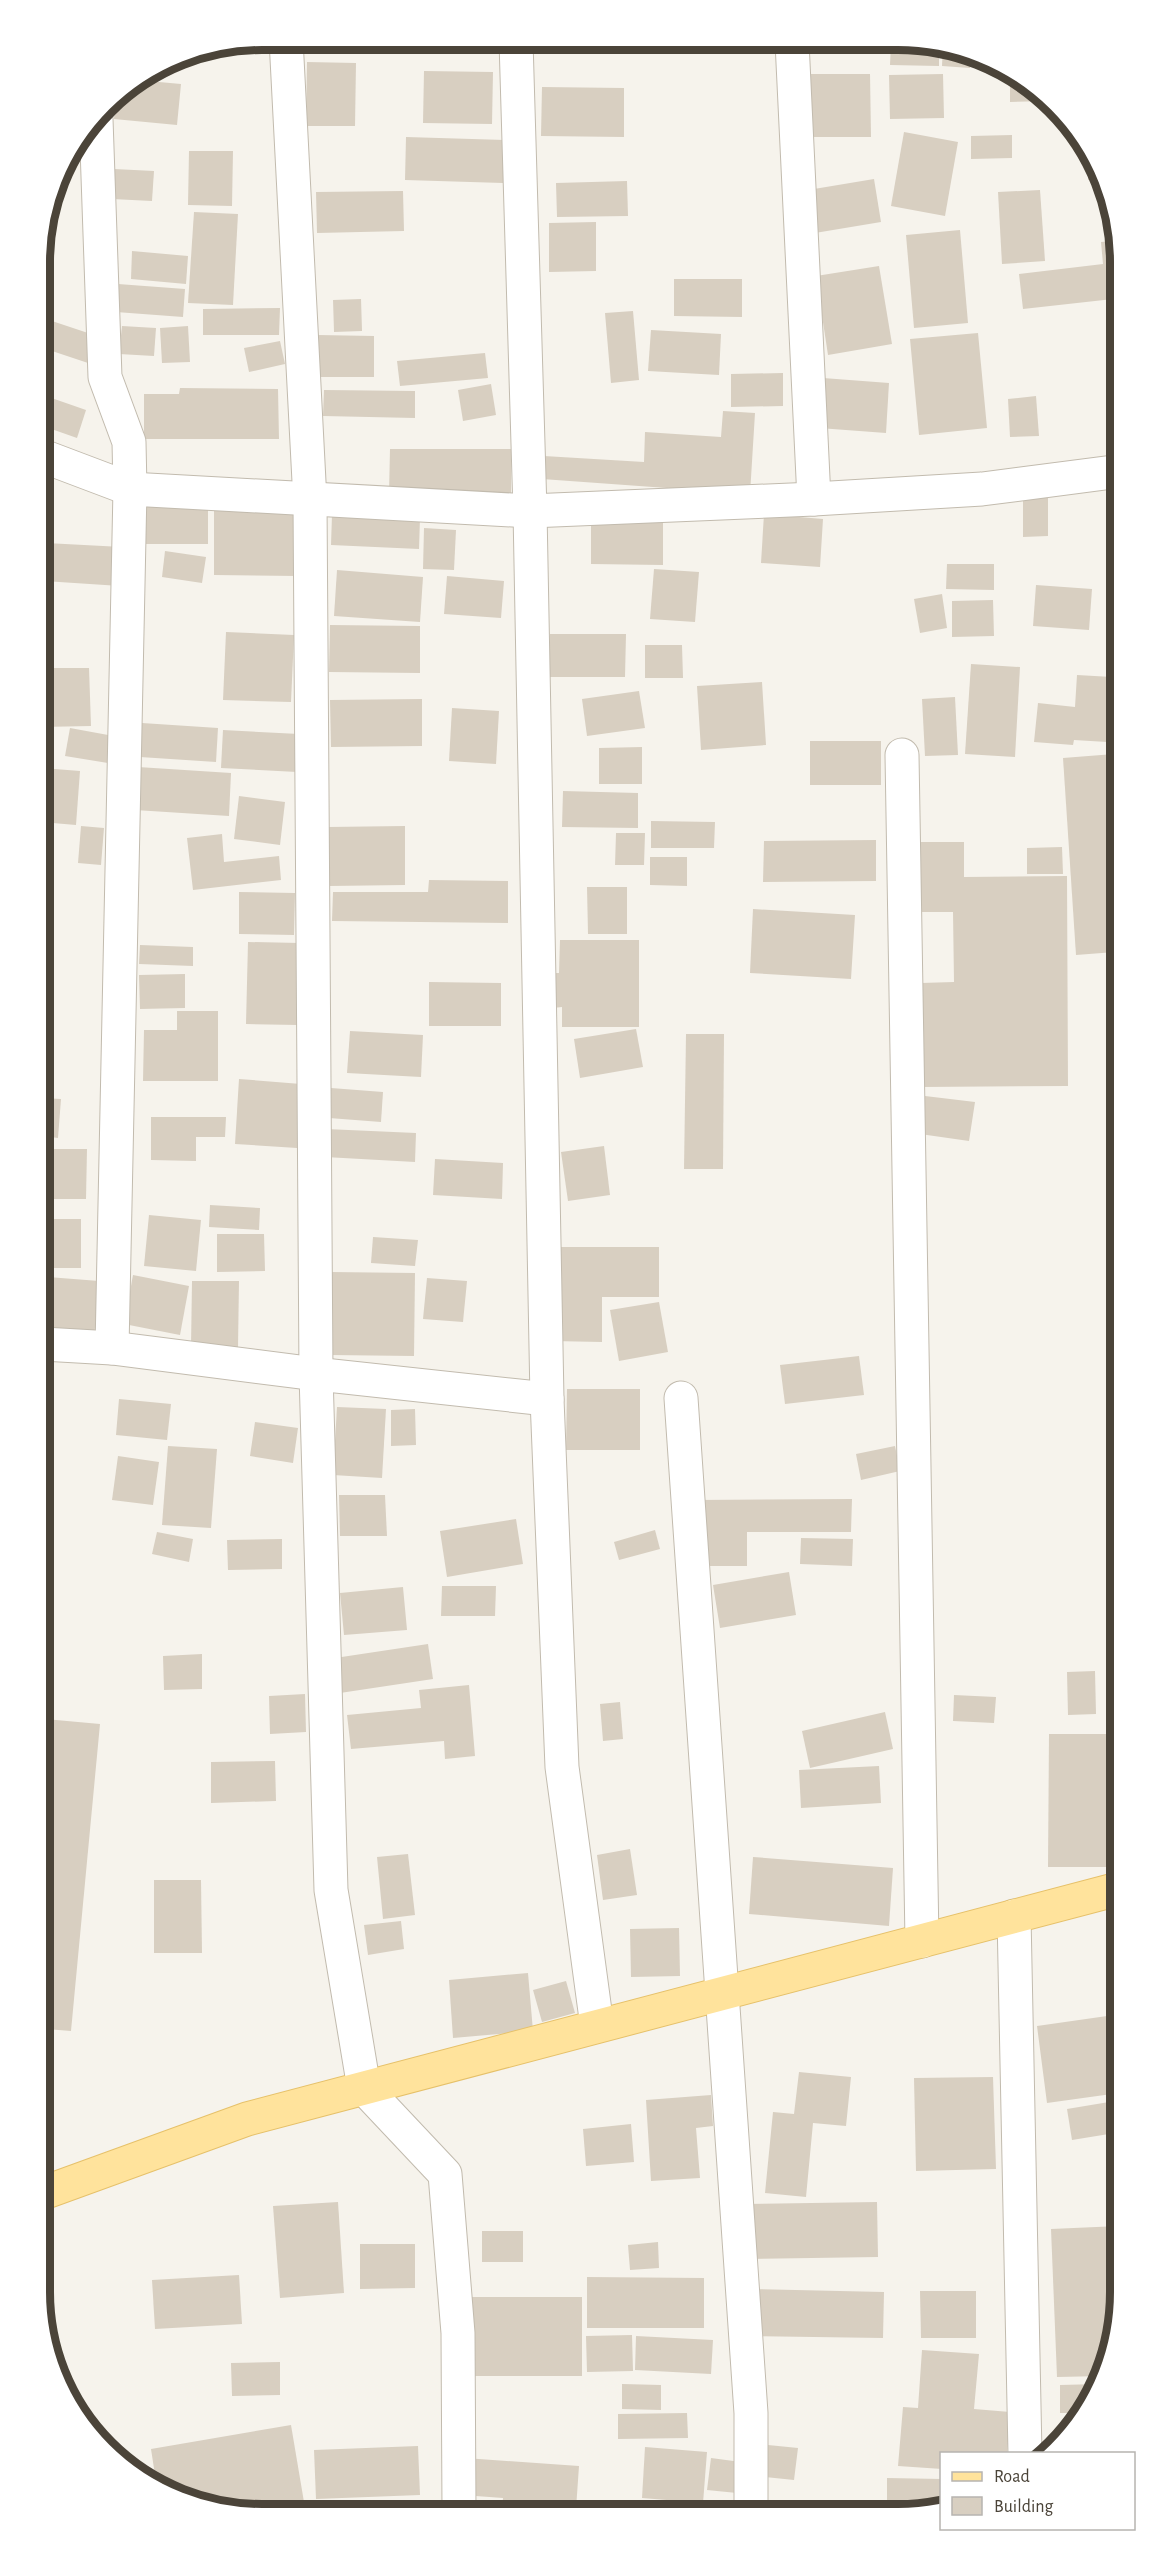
<svg xmlns="http://www.w3.org/2000/svg" width="1159" height="2554" viewBox="0 0 1159 2554" font-family="'Alegreya Sans',sans-serif">
<rect width="100%" height="100%" fill="#f6f3ec"/>
<g fill="#d8cfc1">
<polygon points="626,41 679,42 679,45 628,53"/>
<polygon points="891,43 939,43 939,66 890,65"/>
<polygon points="943,44 971,54 970,68 942,66"/>
<polygon points="307,62 356,63 355,126 306,126"/>
<polygon points="424,71 493,72 492,124 423,123"/>
<polygon points="1010,71 1044,94 1050,101 1010,102"/>
<polygon points="808,74 870,74 871,137 808,137"/>
<polygon points="943,74 944,118 890,119 889,75"/>
<polygon points="137,80 181,84 177,125 114,119 116,94"/>
<polygon points="542,87 624,88 624,137 541,136"/>
<polygon points="904,132 958,142 945,216 891,206"/>
<polygon points="1012,135 1012,158 971,159 971,136"/>
<polygon points="406,137 505,140 503,183 405,180"/>
<polygon points="1088,149 1102,180 1088,180"/>
<polygon points="189,151 233,151 232,206 188,205"/>
<polygon points="114,169 154,171 152,201 112,199"/>
<polygon points="874,179 881,222 809,234 802,191"/>
<polygon points="627,181 628,216 557,217 556,183"/>
<polygon points="1040,190 1045,261 1002,264 998,192"/>
<polygon points="403,191 404,231 317,233 316,192"/>
<polygon points="194,212 238,214 233,305 188,303"/>
<polygon points="596,222 596,271 549,272 549,223"/>
<polygon points="960,230 968,323 914,328 906,235"/>
<polygon points="1112,241 1113,299 1023,309 1019,274 1103,264 1101,242"/>
<polygon points="132,251 188,256 186,284 131,279"/>
<polygon points="879,266 892,344 828,355 816,276"/>
<polygon points="674,279 742,279 742,317 674,316"/>
<polygon points="118,284 185,289 183,317 116,312"/>
<polygon points="361,299 362,331 334,332 333,300"/>
<polygon points="280,308 279,335 203,335 203,309"/>
<polygon points="633,311 639,380 611,383 605,313"/>
<polygon points="40,317 97,336 88,363 40,347"/>
<polygon points="122,326 156,328 154,356 119,354"/>
<polygon points="188,326 190,362 162,363 160,328"/>
<polygon points="651,330 721,334 719,375 648,371"/>
<polygon points="978,333 987,428 919,435 910,339"/>
<polygon points="318,335 374,336 374,377 317,377"/>
<polygon points="280,341 285,364 249,372 244,348"/>
<polygon points="485,353 488,378 400,386 397,361"/>
<polygon points="783,373 783,406 731,407 731,374"/>
<polygon points="823,378 889,383 886,433 819,428"/>
<polygon points="491,384 496,415 463,421 458,390"/>
<polygon points="180,388 278,389 279,439 144,439 144,394 179,394"/>
<polygon points="324,390 415,391 415,418 323,416"/>
<polygon points="40,394 86,410 77,438 40,425"/>
<polygon points="1036,396 1039,436 1010,437 1008,399"/>
<polygon points="723,411 755,413 750,494 542,479 544,456 644,462 645,432 721,437"/>
<polygon points="390,449 511,449 511,494 389,494"/>
<polygon points="1023,498 1048,498 1048,536 1023,537"/>
<rect x="146" y="503" width="62" height="41"/>
<polygon points="214,508 299,509 298,576 214,575"/>
<polygon points="764,514 823,519 820,567 761,563"/>
<polygon points="332,515 420,518 419,549 331,545"/>
<polygon points="591,521 663,521 663,565 591,564"/>
<polygon points="424,528 456,530 454,570 423,569"/>
<polygon points="46,543 122,547 120,586 44,581"/>
<polygon points="165,551 206,557 202,583 162,577"/>
<polygon points="947,564 994,564 994,590 946,589"/>
<polygon points="654,569 699,572 695,622 650,619"/>
<polygon points="337,570 423,577 420,622 334,616"/>
<polygon points="447,576 504,581 501,618 444,614"/>
<polygon points="1036,585 1092,589 1089,630 1033,626"/>
<polygon points="942,594 947,628 920,633 914,599"/>
<polygon points="993,600 994,636 952,637 952,601"/>
<polygon points="330,625 420,626 420,673 329,672"/>
<polygon points="226,632 294,635 291,702 223,700"/>
<polygon points="550,634 626,634 625,677 550,677"/>
<polygon points="645,645 682,645 683,678 645,678"/>
<polygon points="971,664 1020,667 1015,757 965,754"/>
<polygon points="41,668 89,668 91,726 41,727"/>
<polygon points="1077,675 1112,677 1107,742 1074,740 1073,745 1034,742 1038,703 1075,707"/>
<polygon points="762,682 766,745 701,750 697,686"/>
<polygon points="639,691 645,728 587,736 582,699"/>
<polygon points="955,697 958,755 925,756 922,699"/>
<polygon points="422,699 422,746 331,747 330,700"/>
<polygon points="452,708 499,711 496,764 449,761"/>
<polygon points="142,723 218,728 216,762 140,757"/>
<polygon points="70,728 119,737 114,764 65,756"/>
<polygon points="223,730 299,734 297,772 221,768"/>
<rect x="810" y="741" width="71" height="44"/>
<polygon points="642,747 642,784 599,784 599,748"/>
<polygon points="1114,754 1115,952 1076,955 1063,758"/>
<polygon points="138,767 231,773 229,816 135,810"/>
<polygon points="42,768 80,771 76,825 41,822"/>
<polygon points="563,791 638,793 638,828 562,827"/>
<polygon points="239,796 285,802 280,845 234,839"/>
<polygon points="651,821 715,822 714,848 651,848"/>
<polygon points="81,826 104,828 101,865 78,863"/>
<polygon points="405,826 405,885 329,886 328,827"/>
<polygon points="616,833 645,833 644,865 615,865"/>
<polygon points="222,834 224,862 279,856 281,880 193,890 187,838"/>
<polygon points="876,840 876,881 763,882 764,841"/>
<polygon points="909,842 964,842 964,877 1067,876 1068,1086 922,1087 921,983 954,982 953,912 910,912"/>
<polygon points="1062,847 1063,874 1027,874 1027,848"/>
<polygon points="650,857 687,857 687,886 650,885"/>
<polygon points="429,880 508,881 508,923 332,921 333,892 428,892"/>
<polygon points="587,887 627,887 627,934 588,934"/>
<polygon points="239,892 295,893 294,935 239,934"/>
<polygon points="753,909 855,915 851,979 750,973"/>
<polygon points="560,940 639,940 639,1027 562,1027 562,1007 553,1008 553,973 559,973"/>
<polygon points="248,942 300,943 298,1025 246,1024"/>
<polygon points="140,945 193,947 193,966 139,964"/>
<polygon points="185,974 185,1008 140,1009 139,975"/>
<polygon points="429,982 501,983 501,1026 429,1026"/>
<polygon points="177,1011 218,1011 218,1081 143,1081 144,1030 177,1030"/>
<polygon points="636,1029 643,1067 580,1078 574,1039"/>
<polygon points="350,1031 423,1035 421,1077 347,1073"/>
<polygon points="686,1034 724,1034 723,1169 684,1169"/>
<polygon points="239,1079 301,1084 297,1148 235,1144"/>
<polygon points="331,1088 383,1092 381,1122 329,1118"/>
<polygon points="925,1096 975,1102 969,1141 920,1134"/>
<polygon points="42,1098 61,1099 58,1138 43,1136"/>
<polygon points="151,1117 226,1117 225,1137 196,1137 196,1161 151,1160"/>
<polygon points="326,1129 416,1133 415,1162 325,1157"/>
<polygon points="604,1146 610,1195 568,1201 561,1152"/>
<polygon points="43,1149 87,1149 86,1199 43,1199"/>
<polygon points="435,1159 503,1163 502,1199 433,1195"/>
<polygon points="210,1205 260,1208 259,1230 209,1227"/>
<polygon points="149,1215 201,1220 196,1271 144,1266"/>
<rect x="43" y="1219" width="38" height="49"/>
<polygon points="217,1234 264,1234 265,1271 217,1272"/>
<polygon points="373,1237 418,1240 415,1266 371,1263"/>
<polygon points="553,1247 659,1247 659,1297 602,1297 602,1342 552,1341"/>
<polygon points="331,1272 415,1273 414,1356 330,1355"/>
<polygon points="133,1275 189,1286 180,1335 124,1324"/>
<polygon points="48,1277 99,1281 94,1339 44,1335"/>
<polygon points="427,1278 467,1281 463,1322 423,1319"/>
<polygon points="192,1281 239,1281 238,1347 191,1347"/>
<polygon points="659,1302 668,1352 619,1361 610,1310"/>
<polygon points="859,1356 864,1395 785,1404 780,1365"/>
<polygon points="567,1389 640,1389 640,1450 566,1450"/>
<polygon points="119,1399 171,1404 167,1440 116,1435"/>
<polygon points="337,1407 386,1409 382,1478 333,1475"/>
<polygon points="415,1409 416,1445 391,1446 391,1410"/>
<polygon points="255,1422 298,1428 293,1463 250,1456"/>
<polygon points="168,1446 217,1449 211,1528 162,1525"/>
<polygon points="895,1446 900,1471 861,1480 856,1454"/>
<polygon points="118,1456 159,1462 153,1505 112,1500"/>
<polygon points="339,1495 385,1495 387,1536 340,1536"/>
<polygon points="852,1499 851,1532 747,1532 747,1566 696,1566 696,1500"/>
<polygon points="516,1519 523,1564 447,1577 440,1531"/>
<polygon points="655,1530 660,1549 619,1560 614,1542"/>
<polygon points="157,1532 193,1539 189,1562 152,1554"/>
<polygon points="801,1538 853,1539 852,1566 800,1564"/>
<polygon points="282,1539 282,1569 228,1570 227,1540"/>
<polygon points="789,1572 796,1615 720,1628 713,1585"/>
<polygon points="442,1586 496,1586 495,1616 441,1616"/>
<polygon points="403,1587 407,1630 344,1635 340,1593"/>
<polygon points="428,1644 433,1679 340,1693 335,1658"/>
<polygon points="202,1654 202,1689 164,1690 163,1656"/>
<polygon points="1095,1671 1096,1714 1068,1715 1067,1672"/>
<polygon points="469,1685 475,1756 445,1759 444,1741 351,1749 347,1715 421,1708 419,1690"/>
<polygon points="305,1694 306,1732 270,1734 269,1696"/>
<polygon points="954,1695 996,1697 994,1723 953,1721"/>
<polygon points="620,1702 623,1739 603,1741 600,1704"/>
<polygon points="885,1712 893,1749 810,1768 802,1731"/>
<polygon points="45,1719 100,1724 71,2031 46,2029"/>
<polygon points="1049,1734 1118,1734 1118,1867 1048,1867"/>
<polygon points="275,1761 276,1801 211,1803 211,1762"/>
<polygon points="879,1766 881,1803 801,1808 799,1770"/>
<polygon points="630,1849 637,1895 603,1900 597,1855"/>
<polygon points="408,1854 415,1915 383,1919 377,1857"/>
<polygon points="753,1857 893,1868 889,1926 749,1914"/>
<polygon points="154,1880 201,1880 202,1953 154,1953"/>
<polygon points="401,1921 404,1949 368,1955 364,1925"/>
<polygon points="679,1928 680,1976 631,1977 630,1929"/>
<polygon points="528,1973 533,2031 453,2038 449,1980"/>
<polygon points="566,1981 575,2013 542,2022 533,1990"/>
<polygon points="1107,2016 1113,2060 1119,2060 1119,2093 1047,2103 1037,2026"/>
<polygon points="799,2072 851,2077 846,2126 813,2123 806,2197 765,2193 773,2112 794,2114"/>
<polygon points="993,2077 996,2169 916,2171 914,2078"/>
<polygon points="711,2095 713,2126 696,2128 700,2178 651,2181 646,2100"/>
<polygon points="1109,2102 1115,2133 1072,2140 1067,2109"/>
<polygon points="631,2124 634,2162 586,2166 583,2129"/>
<polygon points="338,2202 344,2293 280,2298 273,2206"/>
<polygon points="877,2202 878,2257 745,2259 744,2204"/>
<polygon points="1119,2226 1119,2307 1104,2376 1057,2377 1051,2229"/>
<rect x="482" y="2231" width="41" height="31"/>
<polygon points="658,2242 659,2268 630,2270 628,2245"/>
<polygon points="360,2244 415,2244 415,2288 360,2289"/>
<polygon points="239,2275 242,2324 155,2329 152,2280"/>
<polygon points="587,2277 704,2278 704,2328 587,2328"/>
<polygon points="749,2289 884,2292 883,2338 748,2336"/>
<polygon points="920,2291 976,2291 976,2338 921,2338"/>
<polygon points="460,2297 582,2297 582,2376 459,2376"/>
<polygon points="632,2335 633,2371 587,2372 586,2336"/>
<polygon points="636,2336 713,2340 711,2374 635,2370"/>
<polygon points="922,2350 979,2354 974,2409 1010,2412 1007,2454 942,2454 942,2469 898,2466 903,2407 918,2408"/>
<polygon points="280,2362 280,2395 232,2396 231,2363"/>
<polygon points="622,2384 661,2385 661,2410 622,2409"/>
<polygon points="1099,2384 1081,2413 1060,2413 1060,2385"/>
<polygon points="687,2413 688,2438 618,2439 618,2414"/>
<polygon points="291,2425 305,2508 292,2510 218,2511 157,2488 151,2449"/>
<polygon points="768,2445 798,2448 794,2480 765,2477"/>
<polygon points="418,2446 420,2495 316,2499 314,2450"/>
<polygon points="645,2447 707,2452 703,2503 642,2498"/>
<polygon points="465,2458 579,2466 576,2509 502,2509 503,2498 462,2495"/>
<polygon points="711,2458 741,2462 737,2493 707,2490"/>
<polygon points="887,2478 942,2479 942,2507 887,2508"/>
</g>
<g fill="none" stroke-linecap="round" stroke-linejoin="round">
<defs>
<g id="minor">
<polyline points="286,39 310,501 316,1374 331,1890 364,2088 445,2174 458,2333 459,2510"/>
<polyline points="516,41 530,511 547,1399 562,1767 597,2026"/>
<polyline points="792,42 814,499"/>
<polyline points="40,455 130,489 129,442 105,377 96,119"/>
<polyline points="902,755 922,1941"/>
<polyline points="43,1344 112,1348 316,1374 547,1399"/>
<polyline points="112,1348 130,489 530,511 814,499 982,489 1113,472"/>
<polyline points="681,1398 751,2413 751,2508"/>
<polyline points="1014,1916 1025,2454"/>
</g>
<polyline id="major" points="46,2192 247,2119 1118,1889"/>
</defs>
<use href="#minor" stroke="#c2bbae" stroke-width="35"/>
<use href="#major" stroke="#e6c16a" stroke-width="35"/>
<use href="#minor" stroke="#fff" stroke-width="33"/>
<use href="#major" stroke="#ffe39c" stroke-width="33"/>
</g>
<path d="M0 0H1159V2554H0ZM262 50H898A212 212 0 0 1 1110 262V2292A212 212 0 0 1 898 2504H262A212 212 0 0 1 50 2292V262A212 212 0 0 1 262 50Z" fill="#fff" fill-rule="evenodd"/>
<path fill="none" stroke="#4b4439" stroke-width="8" d="M262 50H898A212 212 0 0 1 1110 262V2292A212 212 0 0 1 898 2504H262A212 212 0 0 1 50 2292V262A212 212 0 0 1 262 50Z"/>
<rect x="940" y="2452" width="195" height="78" fill="#ffffff" stroke="#b7b4b0" stroke-width="1.5"/>
<rect x="952" y="2472" width="30" height="9" fill="#ffe39c" stroke="#b7b4b0" stroke-width="1.5"/>
<text x="994" y="2482" font-size="18" fill="#4b4439">Road</text>
<rect x="952" y="2497" width="30" height="18" fill="#d8cfc1" stroke="#b7b4b0" stroke-width="1.5"/>
<text x="994" y="2512" font-size="18" fill="#4b4439">Building</text>
</svg>
